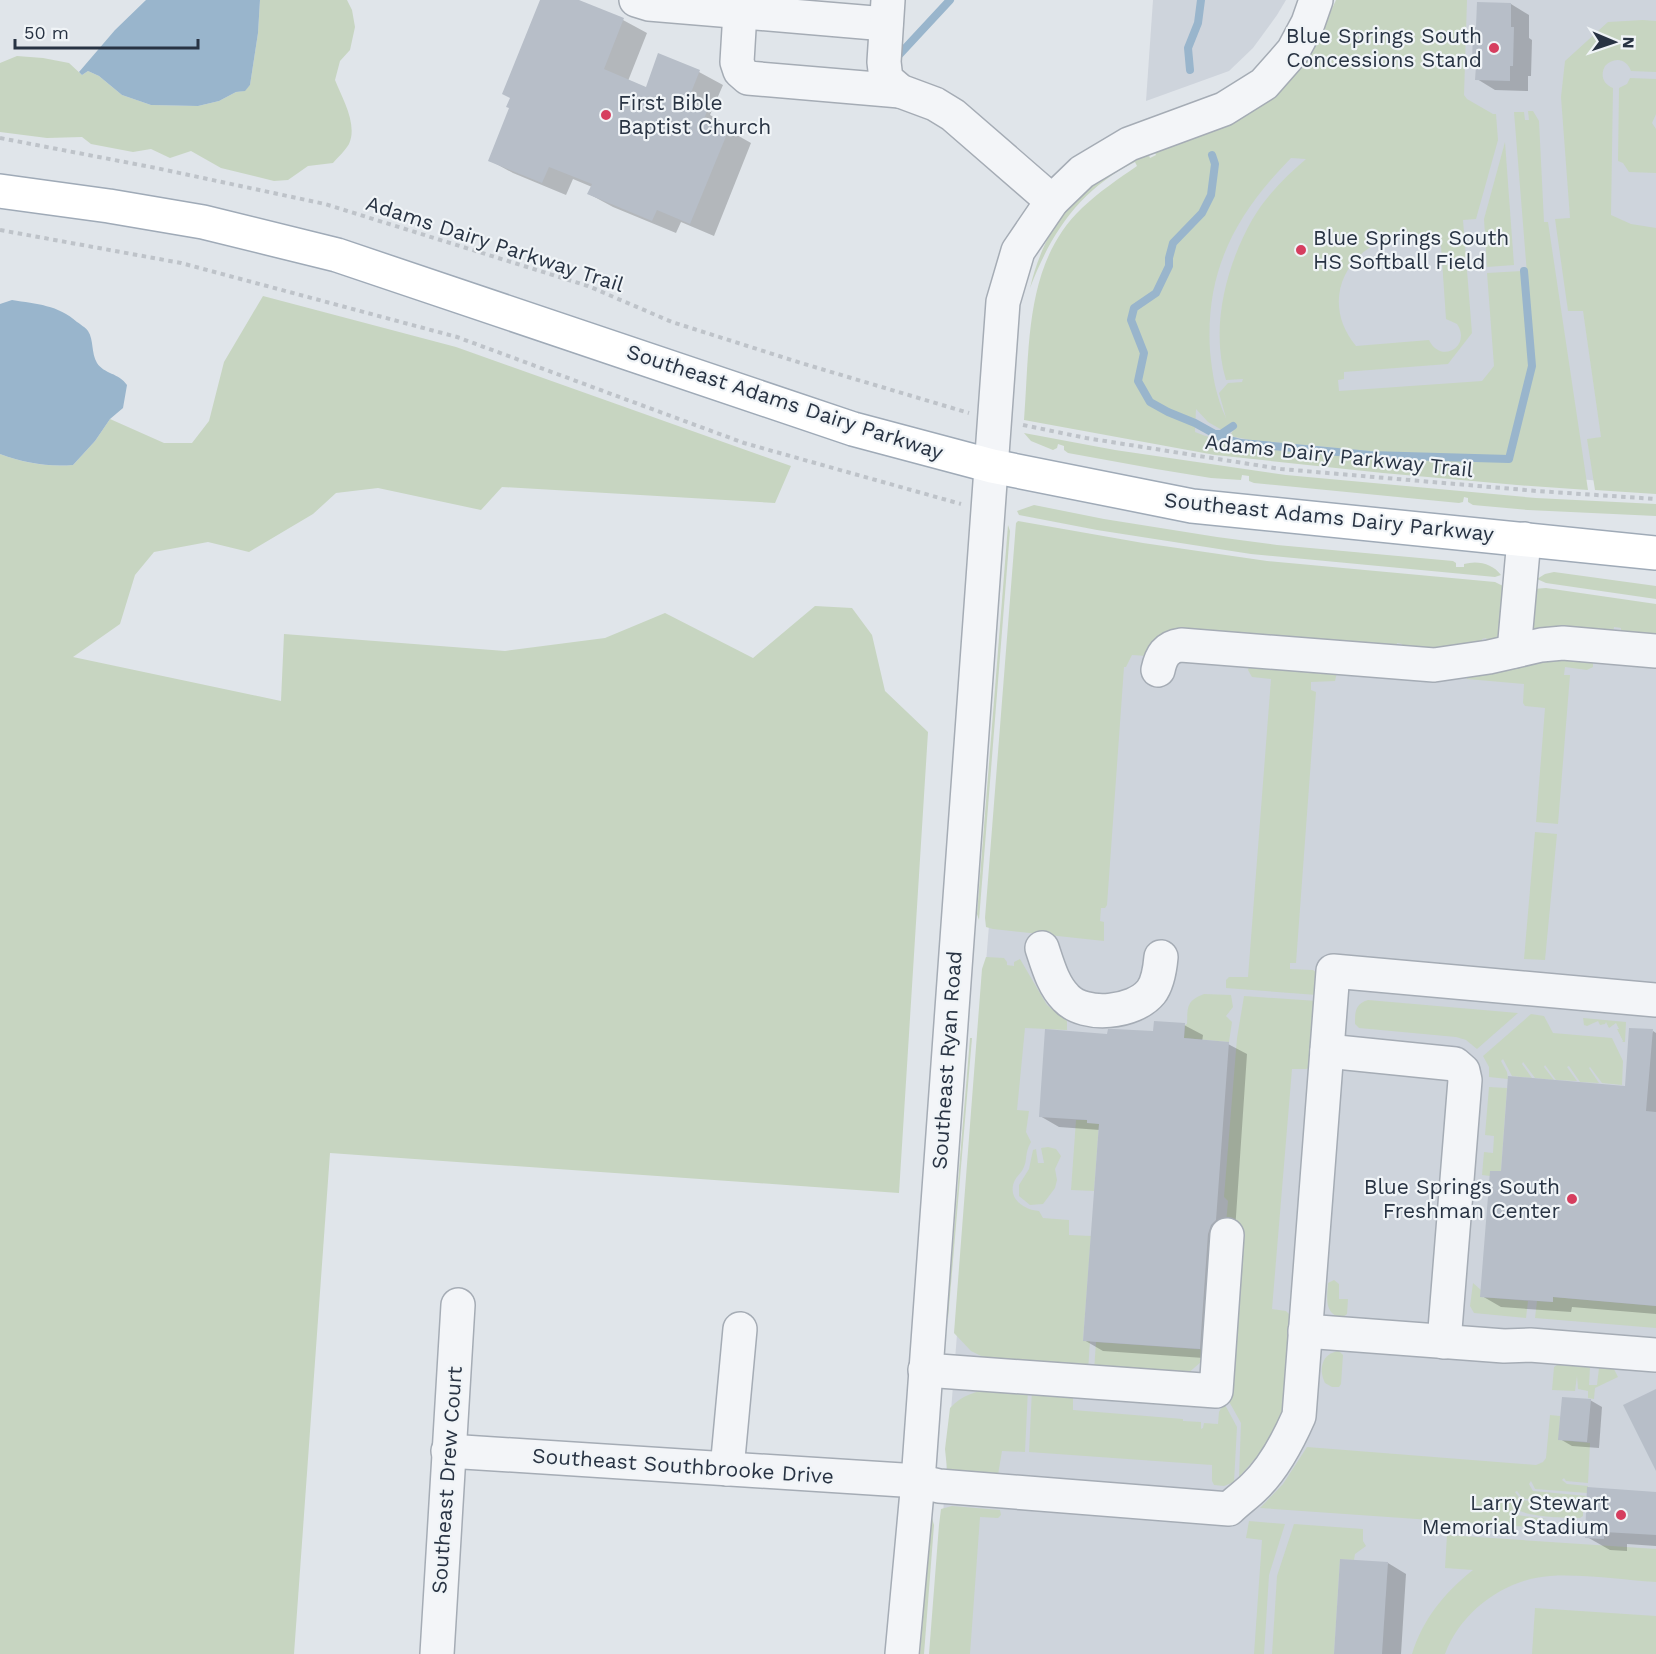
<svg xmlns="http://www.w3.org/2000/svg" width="1656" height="1654" viewBox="0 0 1656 1654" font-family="'Work Sans',sans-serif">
<rect width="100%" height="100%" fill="#e0e5ea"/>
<g fill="#ced4dc">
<polygon points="1153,0 1286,0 1277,15 1253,48 1229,71 1146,101"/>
<polygon points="1347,0 1656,0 1656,486 1119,437 1257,116"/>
<polygon points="1019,541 1656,618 1656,1654 932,1654"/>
</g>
<g fill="#c7d5c1" fill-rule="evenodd">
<path d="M 260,0 L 347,0 L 352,10 L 355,27 L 350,50 L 340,61 L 335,80 C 342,98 358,124 349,144 C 345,151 338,157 333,163 L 308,166 L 288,180 L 274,181 L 221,168 L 191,151 L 170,158 L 151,149 L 133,152 L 91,144 L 82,137 L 47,138 L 0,132 L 0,63 L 17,56 L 43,58 L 69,63 L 82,75 L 88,71 L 99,76 L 122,95 L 151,105 L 198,106 L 219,101 L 236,92 L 244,91 L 250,85 L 258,33 Z"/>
<path d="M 1336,0 L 1467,0 L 1464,95 L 1467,99 L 1493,114 L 1496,114 L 1498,140 L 1476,219 L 1463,220 L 1472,333 L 1448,364 L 1344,372 L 1344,379 L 1338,380 L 1339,391 L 1482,381 L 1494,366 L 1487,273 L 1522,271 L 1531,366 L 1508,453 L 1506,456 L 1380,452 L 1251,440 L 1230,436 L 1235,427 L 1234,424 L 1230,424 L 1222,430 L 1208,422 L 1196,409 L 1195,432 C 1239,450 1288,451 1335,455 C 1394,459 1452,461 1510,462 L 1534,361 L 1514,112 L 1524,112 L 1525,120 L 1529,120 L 1528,111 L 1533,111 L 1539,121 L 1544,222 L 1548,222 L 1588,490 L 1517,485 L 1383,473 L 1215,455 L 1024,420 C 1030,347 1024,263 1082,208 C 1099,192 1118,179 1137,166 L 1135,162 C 1080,189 1051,233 1030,288 C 1041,242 1064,200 1106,173 C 1118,165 1134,159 1148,153 L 1150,158 L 1156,155 L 1154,150 L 1318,39 ZM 1291,158 L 1306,159 C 1286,176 1265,197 1252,220 C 1226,266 1210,328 1226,380 L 1243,379 L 1242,382 L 1228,383 L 1219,393 L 1226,418 C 1216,397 1212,373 1210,351 C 1205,270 1236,214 1291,158 ZM 1406,235 L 1424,238 L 1441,246 L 1446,319 L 1457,324 C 1472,346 1441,365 1429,340 L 1356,346 C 1317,299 1349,241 1406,235 Z"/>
<path d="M 1643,20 L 1656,21 L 1656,72 L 1631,71 C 1626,58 1614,57 1605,66 C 1600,75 1603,84 1613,88 L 1611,215 L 1631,224 L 1656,228 L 1656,494 L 1595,490 L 1587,439 L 1601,437 L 1583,311 L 1568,311 L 1555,219 L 1570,218 L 1561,97 L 1565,61 L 1608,22 Z"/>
<polygon points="1630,78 1656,79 1656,114 1652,123 1656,129 1656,173 1629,172 1623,163 1618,161 1619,88 1627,84"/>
<polygon points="1505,142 1514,265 1487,267 1484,219"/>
<path d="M 263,296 L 456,347 L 791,466 L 775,503 L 502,487 L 481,510 L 378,488 L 336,493 L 313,514 L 249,552 L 208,542 L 154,552 L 135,575 L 120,624 L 73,657 L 281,701 L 284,634 L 505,651 L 605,638 L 665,613 L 753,658 L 815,606 L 852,608 L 872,635 L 885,691 L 928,732 L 899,1193 L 330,1153 L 294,1654 L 0,1654 L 0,454 C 25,463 46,467 73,465 L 95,441 L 110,419 L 164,443 L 192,443 L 209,421 L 224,362 Z"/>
<polygon points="1024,433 1115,450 1286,475 1536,498 1656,504 1656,516 1528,510 1473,505 1468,502 1468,498 1464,497 1463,502 1459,503 1254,483 1249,481 1249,476 1242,475 1241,480 1211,478 1156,469 1068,453 1064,450 1064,446 1058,444 1057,448 1053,450 1031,441"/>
<path d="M 1034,505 L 1104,519 L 1217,537 L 1277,545 L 1453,561 L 1456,563 L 1456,567 L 1464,567 L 1464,564 C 1478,560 1493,564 1501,575 L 1495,577 L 1251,554 L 1097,530 L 1019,515 L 1017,511 Z"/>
<polygon points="1018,521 1143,543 1267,561 1495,582 1505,587 1499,634 1494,640 1488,642 1486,638 1482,639 1482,643 1444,649 1402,649 1402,644 1397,643 1397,648 1158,638 1152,643 1147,656 1132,655 1126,667 1124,667 1107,905 1105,908 1101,908 1100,921 1104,922 1104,941 993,929 986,927 985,918 1016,523"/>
<polygon points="1008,525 1010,531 979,920 977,914"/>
<polygon points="1554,572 1656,586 1656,599 1546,583 1537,579 1545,574"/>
<polygon points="1546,588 1656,604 1656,636 1621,633 1621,628 1614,627 1613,632 1536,632 1530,629 1533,589"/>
<polygon points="1564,658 1593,660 1593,667 1587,670 1565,667 1564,675 1570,675 1558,824 1536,822 1545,708 1525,706 1523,703 1524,684 1467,679 1466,674"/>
<polygon points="1250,665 1337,672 1335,681 1311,682 1311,690 1316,692 1296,963 1290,963 1290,969 1313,970 1318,974 1317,995 1226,988 1226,980 1229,977 1248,977 1271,679 1252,677 1248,670"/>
<polygon points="1535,832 1557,834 1545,960 1524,959"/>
<path d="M 986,957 L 1004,958 L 1007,962 L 1007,965 L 1014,966 L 1014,962 L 1020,959 L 1047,1005 L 1067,1021 L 1067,1030 L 1025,1028 L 1017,1110 L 1029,1111 L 1026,1132 L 1031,1142 C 1024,1154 1028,1160 1023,1169 C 1021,1173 1017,1176 1015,1180 C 1006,1198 1024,1210 1039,1211 L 1043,1218 L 1069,1220 L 1069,1235 L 1091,1236 L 1083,1340 L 1090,1341 L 1088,1371 L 985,1358 L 971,1351 L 954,1333 L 982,969 Z"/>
<path d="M 1204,994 L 1231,995 L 1233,1007 L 1226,1016 L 1232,1022 L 1229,1042 L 1184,1038 L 1185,1025 L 1187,1024 C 1188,1009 1185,1001 1204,994 Z"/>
<path d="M 1244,996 L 1317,1001 L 1311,1067 L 1306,1069 L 1292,1069 L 1272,1309 L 1286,1311 L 1290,1315 L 1282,1410 C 1277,1435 1256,1458 1239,1477 L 1241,1423 L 1226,1396 L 1225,1235 L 1228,1201 L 1224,1197 L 1237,1038 Z"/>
<path d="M 1368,1000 L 1518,1013 L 1477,1049 L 1466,1040 L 1456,1037 L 1359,1028 L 1355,1024 C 1355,1012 1355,1004 1368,1000 Z"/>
<polygon points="1531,1014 1544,1016 1553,1033 1612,1038 1623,1061 1622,1085 1602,1083 1590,1067 1589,1068 1599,1083 1580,1082 1569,1066 1567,1067 1577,1081 1556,1080 1545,1065 1544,1067 1554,1080 1535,1078 1523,1062 1522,1064 1532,1078 1512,1076 1503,1059 1501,1061 1507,1072 1508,1079 1489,1077 1489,1067 1483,1056"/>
<polygon points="1583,1018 1626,1022 1625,1042 1622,1042 1623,1041 1617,1029 1619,1029 1616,1023 1609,1028 1606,1022 1605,1024 1600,1025 1598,1021 1587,1026 1584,1025"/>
<polygon points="970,1038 972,1038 948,1319 948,1302"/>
<polygon points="1489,1087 1507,1088 1501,1171 1491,1171 1490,1176 1482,1175 1484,1152 1493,1153 1494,1136 1485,1135"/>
<polygon points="1076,1120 1087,1120 1099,1124 1094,1191 1071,1190"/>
<polygon points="1048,1147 1056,1149 1061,1156 1055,1169 1057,1180 1055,1188 1043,1204 1030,1205 1019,1196 1019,1185 1029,1169 1033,1150 1036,1149 1038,1163 1044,1163 1041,1148"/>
<path d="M 1334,1280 L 1339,1284 L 1339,1299 L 1348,1299 L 1347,1314 L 1342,1318 C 1324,1314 1327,1298 1328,1283 Z"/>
<polygon points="1473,1283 1481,1290 1480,1297 1528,1301 1526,1318 1474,1313 1470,1306"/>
<polygon points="1553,1297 1656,1306 1656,1328 1535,1318 1537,1301 1553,1302"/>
<polygon points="1096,1342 1208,1350 1202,1361 1186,1375 1094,1371"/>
<path d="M 1339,1351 L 1343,1355 L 1341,1384 L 1339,1387 L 1332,1387 L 1325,1383 C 1318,1369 1322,1353 1339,1351 Z"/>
<polygon points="1557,1365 1590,1367 1589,1385 1597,1385 1599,1368 1614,1369 1618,1377 1595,1388 1594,1399 1588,1398 1588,1391 1578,1389 1577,1376 1575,1391 1552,1390 1554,1367"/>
<path d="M 992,1389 L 1028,1389 L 1025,1452 L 1002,1451 L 998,1475 L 947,1469 L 945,1449 L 950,1408 C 962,1395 976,1391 992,1389 Z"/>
<polygon points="1032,1389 1073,1392 1073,1410 1183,1419 1183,1421 1201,1422 1201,1429 1203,1428 1204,1423 1218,1424 1219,1412 1224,1403 1237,1427 1234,1482 1224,1486 1214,1485 1212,1481 1212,1465 1029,1452"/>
<path d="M 1550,1415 L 1560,1416 L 1559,1440 L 1590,1443 L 1588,1483 L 1566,1481 L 1564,1478 L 1562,1480 L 1567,1484 L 1588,1486 L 1587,1493 L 1535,1489 L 1531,1481 L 1529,1484 L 1533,1491 L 1587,1496 L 1587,1501 L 1581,1502 L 1526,1499 L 1522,1498 L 1517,1491 L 1515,1492 L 1521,1500 L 1587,1506 L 1586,1512 L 1583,1512 L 1583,1516 L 1580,1518 C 1566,1518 1525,1517 1515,1508 L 1512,1510 L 1517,1515 L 1548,1519 L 1543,1519 L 1543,1527 L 1531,1527 L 1260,1508 L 1283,1484 L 1307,1447 L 1536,1465 L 1543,1462 L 1546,1458 Z"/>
<polygon points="952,1506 1000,1510 1001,1515 998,1518 980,1517 970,1654 929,1654 939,1525 941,1509"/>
<polygon points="932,1518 934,1525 924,1654 920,1654 930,1527"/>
<polygon points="1249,1521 1285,1524 1269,1575 1264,1654 1254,1654 1262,1540 1246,1538"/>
<polygon points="1294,1524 1363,1529 1363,1541 1366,1546 1355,1554 1354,1560 1340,1559 1334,1654 1272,1654 1277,1576"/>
<path d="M 1447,1535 L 1656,1549 L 1656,1582 C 1621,1580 1585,1574 1550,1576 C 1505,1579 1461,1611 1445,1654 L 1412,1654 C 1423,1619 1444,1593 1473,1570 L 1445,1568 Z"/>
<polygon points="1535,1608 1656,1616 1656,1654 1532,1654"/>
</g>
<g fill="#99b5cc">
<polygon points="146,0 260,0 258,33 250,85 245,91 236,92 219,101 198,106 151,105 122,95 99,76 88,71 82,75 79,72 115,30"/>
<path d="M 12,300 C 37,304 58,305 77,322 C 80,324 86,328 88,331 C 94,340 91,353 97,363 C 104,374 119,373 127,385 L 123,408 L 110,419 L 95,441 L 73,465 C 47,467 25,463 0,454 L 0,304 Z"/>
</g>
<g fill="#0003">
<polygon points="541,0 570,0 623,20 647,33 628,81 647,89 699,72 723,85 710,115 730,126 728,130 751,143 714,236 681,222 676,233 613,207 589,194 592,187 573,179 566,195 513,173 489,160 511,108"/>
<polygon points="1511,4 1529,15 1529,38 1532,40 1531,76 1528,76 1528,91 1495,90 1477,79 1477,67 1473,65"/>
<polygon points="1184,1025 1203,1035 1202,1042 1228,1044 1247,1054 1235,1231 1218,1359 1103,1351 1084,1340 1100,1130 1059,1127 1040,1116 1109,1035 1155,1033"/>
<polygon points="1653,1031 1656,1033 1656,1314 1572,1307 1571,1312 1501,1307 1482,1296 1502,1173 1627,1087"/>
<polygon points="1590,1400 1602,1407 1599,1448 1572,1446 1560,1439"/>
<polygon points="1656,1493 1656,1546 1627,1544 1627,1551 1610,1550 1587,1537"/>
<polygon points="1388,1563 1406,1574 1401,1654 1336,1654"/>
</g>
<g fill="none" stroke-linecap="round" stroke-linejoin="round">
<g stroke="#99b5cc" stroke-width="8">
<polyline points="898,56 950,0"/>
<polyline points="1190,70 1188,48 1198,23 1201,0"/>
<polyline points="1212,155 1215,164 1211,195 1202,213 1173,243 1169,258 1169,266 1156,293 1134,308 1131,320 1144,353 1138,381 1150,402 1168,412 1195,423 1222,438 1241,443 1370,455 1509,459 1532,366 1524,271"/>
<polyline points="1214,434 1221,434 1233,426"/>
</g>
</g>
<g fill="#b7bec8">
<polygon points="540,0 579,0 624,18 604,69 646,87 658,53 700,70 687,103 707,111 704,119 729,129 690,224 657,210 652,221 587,194 592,184 549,167 542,183 488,161 509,108 506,107 510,98 502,94"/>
<polygon points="1477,2 1511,3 1511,27 1514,27 1513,66 1510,66 1510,81 1475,80 1476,66 1472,66 1473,27 1476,27"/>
<polygon points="1154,1021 1185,1023 1184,1038 1229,1042 1216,1220 1211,1225 1208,1234 1200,1349 1083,1341 1099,1124 1087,1123 1087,1120 1039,1117 1045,1029 1107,1034 1108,1029 1114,1029 1153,1031"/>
<polygon points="1629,1028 1653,1029 1646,1111 1656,1112 1656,1306 1553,1297 1553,1302 1480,1297 1490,1171 1501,1171 1508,1076 1625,1086"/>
<polygon points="1656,1389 1656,1471 1623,1405"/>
<polygon points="1562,1397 1591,1399 1587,1442 1558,1440"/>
<polygon points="1587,1487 1656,1492 1656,1535 1604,1532 1604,1539 1585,1538"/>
<polygon points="1340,1559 1388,1562 1382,1654 1334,1654"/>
</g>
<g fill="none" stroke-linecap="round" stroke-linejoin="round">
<defs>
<g id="minor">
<polyline points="636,0 649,4 886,24"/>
<polyline points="888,0 884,62 886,79 900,91 935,104 953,115 1052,201"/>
<polyline points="740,12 737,62 740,71 748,78 900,91"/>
<polyline points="1514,651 1524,539"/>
<path d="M 1158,670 C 1161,656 1166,647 1181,645 L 1434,665 L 1489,657 L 1541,645 L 1563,643 L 1656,651"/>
<path d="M 1042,948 C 1048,966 1053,985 1066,998 C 1085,1018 1134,1013 1151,992 C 1158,983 1160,968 1161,957"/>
<polyline points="1327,1051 1455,1064 1463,1071 1465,1080 1444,1342"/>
<polyline points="1305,1331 1504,1346 1530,1345 1656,1355"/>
<polyline points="925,1370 1216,1391 1227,1235"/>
<path d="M 448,1451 L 918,1481 L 939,1486 L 1229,1509 C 1237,1501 1246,1495 1254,1487 C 1273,1469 1288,1441 1299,1416 L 1333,971 L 1656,1000"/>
<polyline points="727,1469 740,1329"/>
<polyline points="437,1654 458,1305"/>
<polyline points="902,1654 918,1481 1003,302 1018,251 1052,201 1082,172 1129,144 1224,109 1264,84 1293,51 1308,23 1316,0"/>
</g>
<polyline id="major" points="0,191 109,206 203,222 337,255 853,429 992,466 1192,506 1656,553"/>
</defs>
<use href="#minor" stroke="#a5acb5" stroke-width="36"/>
<use href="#major" stroke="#9faab7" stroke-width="36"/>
<g stroke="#bec3c9" stroke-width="4" stroke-dasharray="4.5 4.5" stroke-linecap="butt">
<polyline points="0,138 156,168 325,204 588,286 672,322 801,363 969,413"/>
<polyline points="0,230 181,263 457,337 744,443 961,504"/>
<polyline points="1023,425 1086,438 1281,469 1537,491 1656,499"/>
</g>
<use href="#minor" stroke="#f3f5f8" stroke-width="33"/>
<use href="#major" stroke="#fff" stroke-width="33"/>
</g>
<g fill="#d63e5f" stroke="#f0f4f7" stroke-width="2">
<circle cx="1494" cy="48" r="6"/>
<circle cx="606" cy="115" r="6"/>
<circle cx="1301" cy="250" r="6"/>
<circle cx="1572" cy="1199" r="6"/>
<circle cx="1621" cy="1515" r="6"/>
</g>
<g text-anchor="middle" stroke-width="4.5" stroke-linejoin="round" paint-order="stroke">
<g font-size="21" fill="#283343" stroke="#f0f4f7" text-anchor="end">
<text x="1482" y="43">Blue Springs South<tspan x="1482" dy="24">Concessions Stand</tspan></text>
<text x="618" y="110" text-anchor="start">First Bible<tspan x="618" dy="24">Baptist Church</tspan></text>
<text x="1313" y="245" text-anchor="start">Blue Springs South<tspan x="1313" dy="24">HS Softball Field</tspan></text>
<text x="1560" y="1194">Blue Springs South<tspan x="1560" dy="24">Freshman Center</tspan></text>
<text x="1609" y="1510">Larry Stewart<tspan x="1609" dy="24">Memorial Stadium</tspan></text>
</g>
<g font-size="21" fill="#283343" stroke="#f0f4f7">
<text transform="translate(495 244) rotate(18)" y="7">Adams Dairy Parkway Trail</text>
<text transform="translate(785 402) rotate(18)" y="7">Southeast Adams Dairy Parkway</text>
<text transform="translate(1339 456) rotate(6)" y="7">Adams Dairy Parkway Trail</text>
<text transform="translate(1329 517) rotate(6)" y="7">Southeast Adams Dairy Parkway</text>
<text transform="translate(947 1060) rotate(-86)" y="7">Southeast Ryan Road</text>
<text transform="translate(683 1466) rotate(4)" y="7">Southeast Southbrooke Drive</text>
<text transform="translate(447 1480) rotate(-86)" y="7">Southeast Drew Court</text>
</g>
</g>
<g transform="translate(1614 42) rotate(92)" stroke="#f0f4f7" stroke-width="4.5" paint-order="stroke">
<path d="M0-4.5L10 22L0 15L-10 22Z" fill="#283343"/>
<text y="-9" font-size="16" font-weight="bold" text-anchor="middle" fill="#283343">N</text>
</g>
<path d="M15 39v9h183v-9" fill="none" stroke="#283343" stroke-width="3"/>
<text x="24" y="39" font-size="18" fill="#283343" stroke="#f0f4f7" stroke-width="4.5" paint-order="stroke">50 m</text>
</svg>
